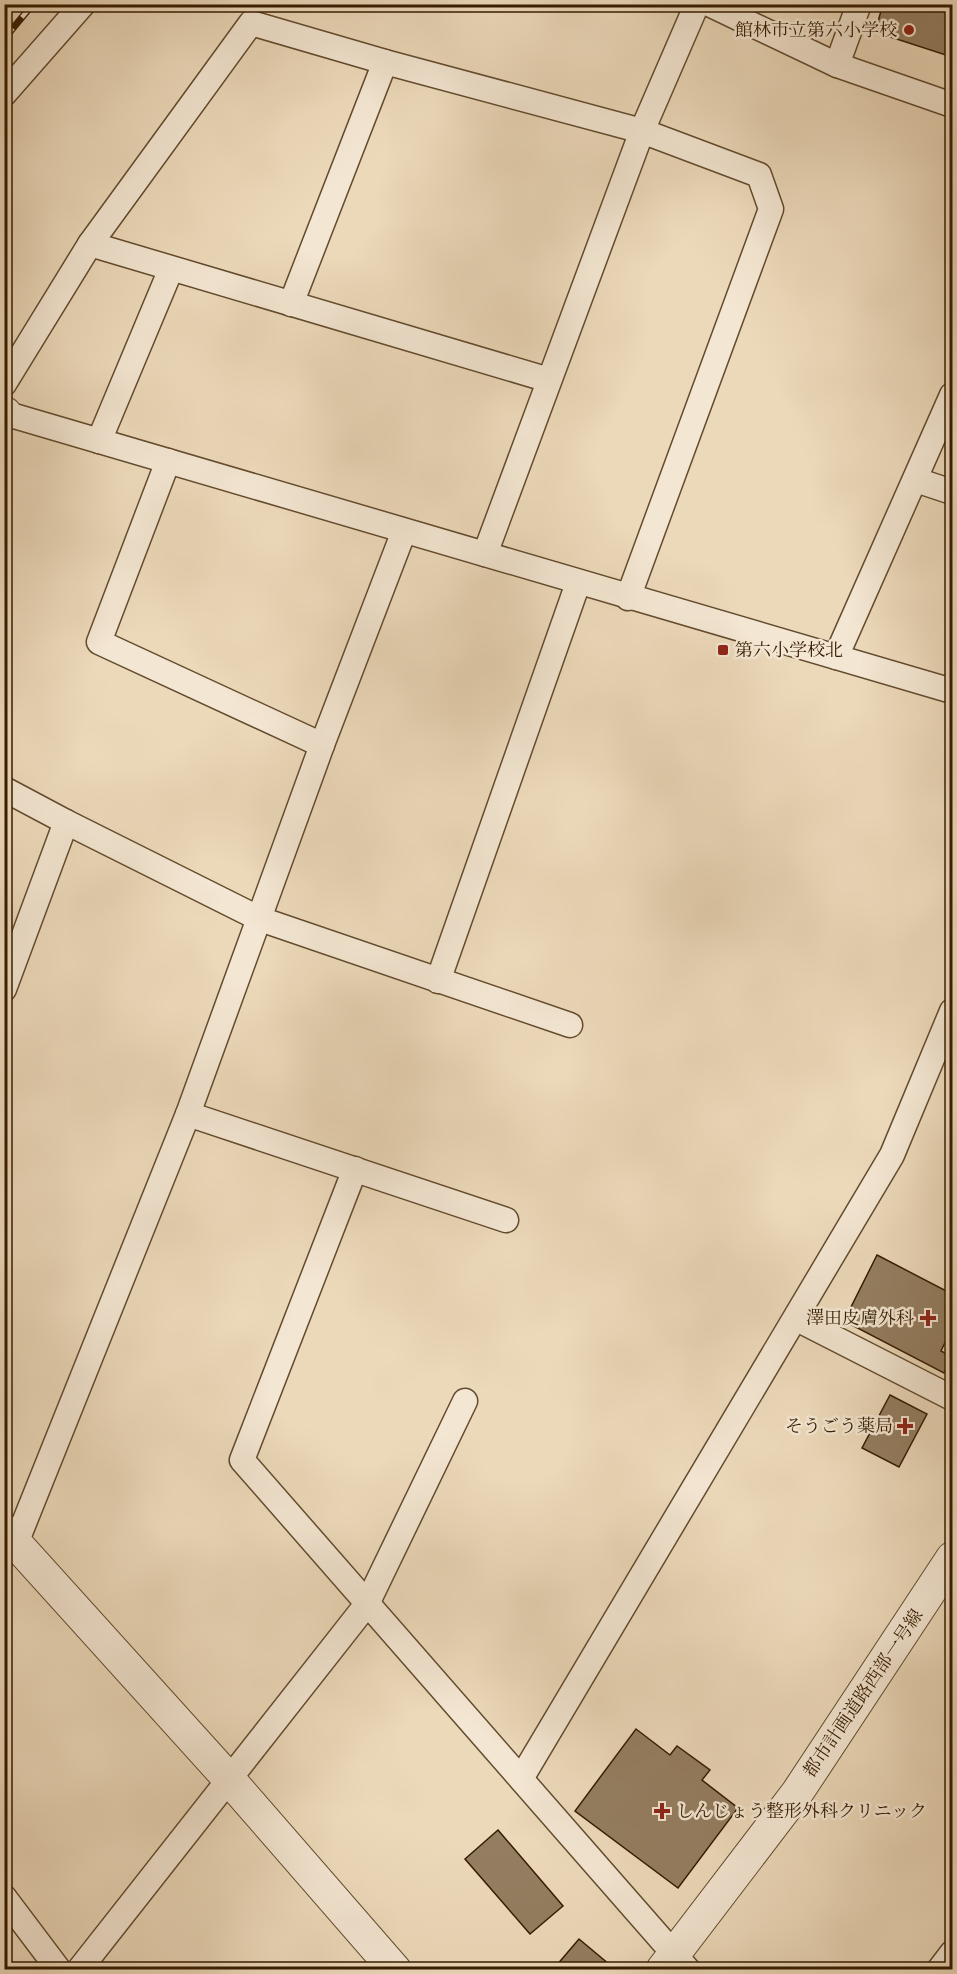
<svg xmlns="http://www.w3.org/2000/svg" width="957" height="1974" viewBox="0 0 957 1974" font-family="'IM FELL Double Pica','Noto Serif JP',serif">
<rect width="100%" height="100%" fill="#ecd9ba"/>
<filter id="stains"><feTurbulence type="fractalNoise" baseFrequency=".00333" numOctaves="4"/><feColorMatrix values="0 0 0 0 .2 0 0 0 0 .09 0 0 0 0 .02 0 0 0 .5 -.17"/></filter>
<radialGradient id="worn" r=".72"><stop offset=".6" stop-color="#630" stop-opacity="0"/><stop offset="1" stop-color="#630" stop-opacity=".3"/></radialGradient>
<g fill="#947e61" stroke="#351c00" stroke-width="1.5">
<polygon points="883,4 952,4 952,57 875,32"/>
<polygon points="877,1255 952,1294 952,1328 941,1351 952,1357 944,1373 844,1321"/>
<polygon points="890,1395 927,1414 899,1467 862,1448"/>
<polygon points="636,1729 670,1755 677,1746 710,1770 702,1780 738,1808 678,1888 575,1811"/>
<polygon points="498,1830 563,1906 530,1934 465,1859"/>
<polygon points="579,1939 616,1970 560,1970 556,1966"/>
</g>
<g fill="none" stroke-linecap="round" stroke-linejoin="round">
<defs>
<g id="minor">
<polyline points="709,4 837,65 952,105"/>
<polyline points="837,65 859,4"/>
<polyline points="4,94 83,4"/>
<polyline points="90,244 549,380"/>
<polyline points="291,304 385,62 642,131 759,175 771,209 628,598"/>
<polyline points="4,384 90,244 251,23 385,62"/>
<polyline points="4,413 952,691"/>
<polyline points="99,441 171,269"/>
<polyline points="168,461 99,642 322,745"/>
<polyline points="916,480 952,492"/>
<polyline points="485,554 642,131 697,4"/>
<polyline points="836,657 952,395"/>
<polyline points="4,789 66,822"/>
<polyline points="438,981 578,583"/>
<polyline points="4,989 66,822 260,919 570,1025"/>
<polyline points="188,1114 506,1220"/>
<polyline points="355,1169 242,1460 688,1970"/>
<polyline points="797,1319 952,1398"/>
<polyline points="16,1543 188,1114 322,745 404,531"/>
<polyline points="522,1777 892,1155 952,1011"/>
<polyline points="4,1897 59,1970"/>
<polyline points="79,1970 367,1604 465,1401"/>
<polyline points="939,1970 952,1953"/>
</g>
<g id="tertiary">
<polyline points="4,415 5,413"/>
<polyline points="4,1530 228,1778 395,1970"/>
<polyline points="662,1970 797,1793 952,1558"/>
</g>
</defs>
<use href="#minor" stroke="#634b2e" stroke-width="27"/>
<use href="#tertiary" stroke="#634b2e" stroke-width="34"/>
<use href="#minor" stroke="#f3e6d2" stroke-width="24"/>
<use href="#tertiary" stroke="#f3e6d2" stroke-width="32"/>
<defs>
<g id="rail">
<polyline points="4,7 7,4"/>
<polyline points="4,39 33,4"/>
</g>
</defs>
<use href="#rail" stroke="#351c00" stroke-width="7"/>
<use href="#rail" stroke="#f3e6d2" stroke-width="4.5" stroke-dasharray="14" stroke-linecap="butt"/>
</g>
<g fill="#8f2418" stroke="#f3e6d2" stroke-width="2">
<circle cx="909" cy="30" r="6"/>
<rect x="717" y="644" width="12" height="12" rx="3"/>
<path d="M925 1309h6v6h6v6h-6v6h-6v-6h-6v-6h6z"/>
<path d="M902 1417h6v6h6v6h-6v6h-6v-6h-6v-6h6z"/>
<path d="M659 1802h6v6h6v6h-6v6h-6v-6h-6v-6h6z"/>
</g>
<g text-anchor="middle" stroke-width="5" stroke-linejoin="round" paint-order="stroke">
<g font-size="18" fill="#351c00" stroke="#f3e6d2" text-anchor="end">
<text x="897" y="36">館林市立第六小学校</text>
<text x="735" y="656" text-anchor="start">第六小学校北</text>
<text x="914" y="1324">澤田皮膚外科</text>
<text x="893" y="1432">そうごう薬局</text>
<text x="676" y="1817" text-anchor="start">しんじょう整形外科クリニック</text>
</g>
<g font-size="18" fill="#351c00" stroke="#f3e6d2">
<text transform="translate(863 1693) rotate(-56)" y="6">都市計画道路西部一号線</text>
</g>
</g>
<rect width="957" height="1974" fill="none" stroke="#ecd9ba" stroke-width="24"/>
<rect x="6" y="6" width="945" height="1962" fill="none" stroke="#351c00" stroke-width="3"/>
<rect x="12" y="12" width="933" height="1950" fill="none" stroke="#351c00" stroke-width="1.5"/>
<rect width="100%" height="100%" filter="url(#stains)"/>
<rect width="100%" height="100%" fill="url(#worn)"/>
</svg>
